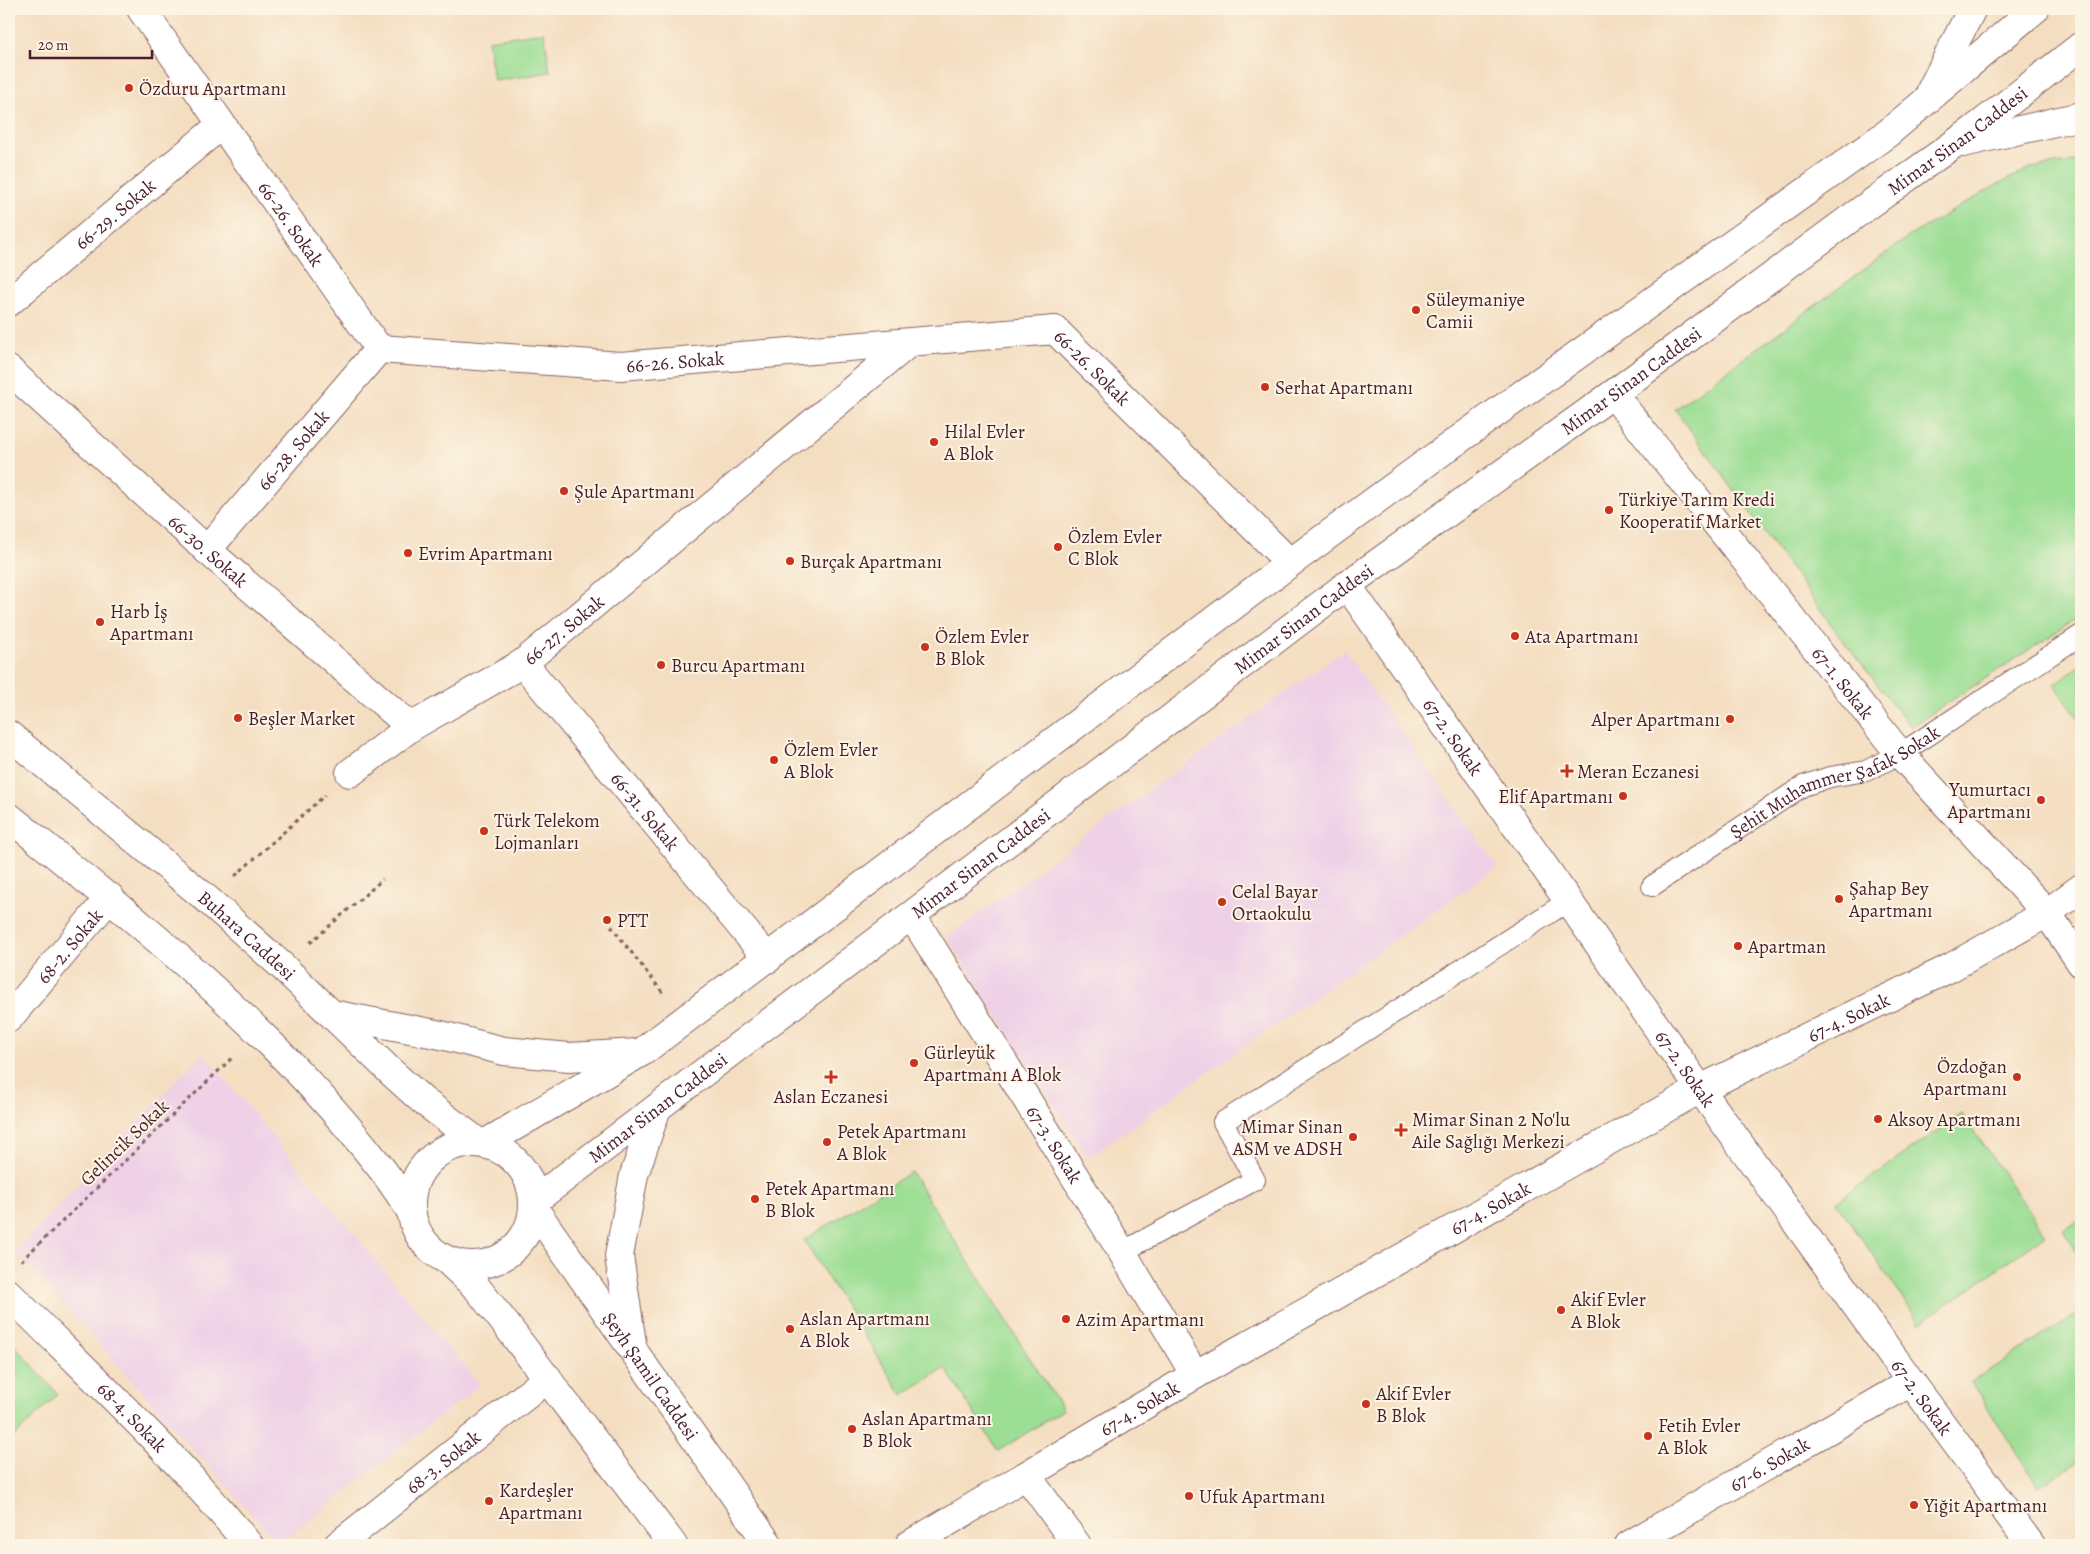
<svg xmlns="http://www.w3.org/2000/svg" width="2090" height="1554" viewBox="0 0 2090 1554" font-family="Alegreya,serif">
<rect width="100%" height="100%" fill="#fcf5e5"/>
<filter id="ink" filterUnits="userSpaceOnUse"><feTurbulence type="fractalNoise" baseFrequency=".02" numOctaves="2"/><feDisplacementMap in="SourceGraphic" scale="10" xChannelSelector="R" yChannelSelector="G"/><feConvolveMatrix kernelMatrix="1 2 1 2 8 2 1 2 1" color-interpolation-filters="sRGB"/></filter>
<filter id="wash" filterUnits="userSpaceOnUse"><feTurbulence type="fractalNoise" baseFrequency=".0096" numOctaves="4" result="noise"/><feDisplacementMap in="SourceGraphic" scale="20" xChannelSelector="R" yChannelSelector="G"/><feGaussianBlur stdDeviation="1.12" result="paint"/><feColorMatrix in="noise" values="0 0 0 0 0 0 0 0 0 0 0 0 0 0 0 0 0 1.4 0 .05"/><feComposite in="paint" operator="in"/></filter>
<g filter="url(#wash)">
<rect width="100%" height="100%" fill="#f4dec1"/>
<g fill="#eed0e7">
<polygon points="1344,650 1497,867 1088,1158 947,937"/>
<polygon points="203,1053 480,1385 279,1544 15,1251"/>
</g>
<g fill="#9cde94" stroke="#737e60">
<polygon points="544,32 550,72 494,81 488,40"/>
<polygon points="2081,160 2081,616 1911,727 1844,642 1675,409 1908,237 2000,183 2031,168"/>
<polygon points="2081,664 2081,722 2054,685"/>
<polygon points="1962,1114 2046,1235 1920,1323 1836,1202"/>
<polygon points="911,1172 1063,1410 998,1451 945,1368 902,1395 804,1240"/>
<polygon points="2081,1219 2081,1259 2063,1230"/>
<polygon points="2081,1311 2081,1459 2039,1487 1971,1382"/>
<polygon points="9,1339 58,1394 9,1442"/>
</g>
</g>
<g filter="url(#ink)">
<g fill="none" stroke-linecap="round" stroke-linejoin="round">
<defs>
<g id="service">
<path id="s1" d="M 1652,886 L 1803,786 L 1830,777 L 1866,771 L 1900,754 L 2081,635"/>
<polyline points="1122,1252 1255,1180 1223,1122 1570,900"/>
</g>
<g id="minor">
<path id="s2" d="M 141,9 L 379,349 L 621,366 L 1055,330 L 1290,563"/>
<path id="s3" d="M 9,302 L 221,125"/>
<path id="s4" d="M 9,370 L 207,550 L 411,727"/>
<path id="s5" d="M 1613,394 L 1900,754 L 2047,913 L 2081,963"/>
<path id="s6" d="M 207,550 L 379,349"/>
<path id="s7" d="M 1347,585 L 1700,1089 L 1911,1382 L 2031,1545"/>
<path id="s8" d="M 523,663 L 768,959"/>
<path id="s9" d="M 350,773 L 411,727 L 523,663 L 909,343"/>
<path id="s10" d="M 912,916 L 1122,1252 L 1195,1375"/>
<path id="s11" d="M 9,1018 L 110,897"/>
<path id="s12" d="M 9,1294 C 91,1376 176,1455 249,1545"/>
<polyline points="1027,1476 1077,1545"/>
<path id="s13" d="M 338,1545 L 548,1378"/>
<path id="s14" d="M 909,1545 L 1195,1375 L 1700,1089 L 1948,969 L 2047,913 L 2081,888"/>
<path id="s15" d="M 1629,1545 L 1911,1382"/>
</g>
<g id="tertiary">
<polyline points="1931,90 1972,9"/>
<polyline points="1963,143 2081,116"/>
<polyline points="332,1014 441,1035 504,1051 569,1057 638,1053"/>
<polyline points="484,1144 642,1052 1290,563 1433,458 1888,133 2035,9"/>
<path id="s16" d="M 534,1201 L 1347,585 L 1613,394 L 1848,220 L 1972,131 L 2081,46"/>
<polyline points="633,1350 619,1256 634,1175 657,1108"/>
</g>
<g id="primary">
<path id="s17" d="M 9,735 L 208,900 L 283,967 L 391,1072 L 422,1100 L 479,1143"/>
<path d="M 9,817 C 140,922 273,1030 377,1163 C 390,1179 401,1196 412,1213"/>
<circle cx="472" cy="1204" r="61"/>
<path id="s18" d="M 533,1207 L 769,1545"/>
<polyline points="448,1261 477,1288 504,1322 673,1545"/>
</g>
</defs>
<use href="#service" stroke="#866260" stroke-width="22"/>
<use href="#minor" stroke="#866260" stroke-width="30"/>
<use href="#tertiary" stroke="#866260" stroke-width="30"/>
<use href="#primary" stroke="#866260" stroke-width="30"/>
<g stroke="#866260" stroke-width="3" stroke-dasharray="4 4" stroke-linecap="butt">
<polyline points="235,876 325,795"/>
<polyline points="611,926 663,993"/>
<polyline points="310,943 383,879"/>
<polyline points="21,1261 233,1057"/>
</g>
<use href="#service" stroke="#fff" stroke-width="20"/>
<use href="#minor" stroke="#fff" stroke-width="28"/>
<use href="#tertiary" stroke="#fff" stroke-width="28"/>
<use href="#primary" stroke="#fff" stroke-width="28"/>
</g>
</g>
<g fill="#c8321e" stroke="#fcf5e5" stroke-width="2">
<circle cx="129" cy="88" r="5"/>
<circle cx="1416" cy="310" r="5"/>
<circle cx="1265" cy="387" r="5"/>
<circle cx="934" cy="442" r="5"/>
<circle cx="564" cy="491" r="5"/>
<circle cx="1609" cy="510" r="5"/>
<circle cx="1058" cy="547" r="5"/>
<circle cx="408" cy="553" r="5"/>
<circle cx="790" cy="561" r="5"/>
<circle cx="100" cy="622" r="5"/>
<circle cx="1515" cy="636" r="5"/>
<circle cx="925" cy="647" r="5"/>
<circle cx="661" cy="665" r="5"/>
<circle cx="238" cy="718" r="5"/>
<circle cx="1730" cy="719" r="5"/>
<circle cx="774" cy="760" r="5"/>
<path d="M1564.5 763.5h5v5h5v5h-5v5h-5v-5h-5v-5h5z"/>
<circle cx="1623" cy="796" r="5"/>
<circle cx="2041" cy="800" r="5"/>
<circle cx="484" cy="831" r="5"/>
<circle cx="1839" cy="899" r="5"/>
<circle cx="1222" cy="902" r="5"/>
<circle cx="607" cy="920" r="5"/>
<circle cx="1738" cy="946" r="5"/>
<circle cx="914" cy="1063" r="5"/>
<path d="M828.5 1069.5h5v5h5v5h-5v5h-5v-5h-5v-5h5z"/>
<circle cx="2017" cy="1077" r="5"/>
<circle cx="1878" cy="1119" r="5"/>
<path d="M1398.5 1122.5h5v5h5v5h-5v5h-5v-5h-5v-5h5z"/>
<circle cx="1353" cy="1137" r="5"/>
<circle cx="827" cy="1142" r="5"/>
<circle cx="755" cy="1199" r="5"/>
<circle cx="1561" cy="1310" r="5"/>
<circle cx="1066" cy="1319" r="5"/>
<circle cx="790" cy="1329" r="5"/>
<circle cx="1366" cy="1404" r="5"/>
<circle cx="852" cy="1429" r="5"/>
<circle cx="1648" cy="1436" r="5"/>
<circle cx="1189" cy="1496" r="5"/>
<circle cx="489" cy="1501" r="5"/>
<circle cx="1914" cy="1505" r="5"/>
</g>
<g text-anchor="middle" stroke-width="4" stroke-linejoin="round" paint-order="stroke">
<g font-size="19" fill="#4a1f2b" stroke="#fcf5e5" text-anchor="start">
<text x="139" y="95">Özduru Apartmanı</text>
<text x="1426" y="306">Süleymaniye<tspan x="1426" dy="22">Camii</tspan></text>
<text x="1275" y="394">Serhat Apartmanı</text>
<text x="944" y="438">Hilal Evler<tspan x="944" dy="22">A Blok</tspan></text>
<text x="574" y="498">Şule Apartmanı</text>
<text x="1619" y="506">Türkiye Tarım Kredi<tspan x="1619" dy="22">Kooperatif Market</tspan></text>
<text x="1068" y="543">Özlem Evler<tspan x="1068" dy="22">C Blok</tspan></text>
<text x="418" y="560">Evrim Apartmanı</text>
<text x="800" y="568">Burçak Apartmanı</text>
<text x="110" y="618">Harb İş<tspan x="110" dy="22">Apartmanı</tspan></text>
<text x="935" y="643">Özlem Evler<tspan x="935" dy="22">B Blok</tspan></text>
<text x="1525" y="643">Ata Apartmanı</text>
<text x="671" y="672">Burcu Apartmanı</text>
<text x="248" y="725">Beşler Market</text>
<text x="1720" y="726" text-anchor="end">Alper Apartmanı</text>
<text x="784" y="756">Özlem Evler<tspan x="784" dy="22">A Blok</tspan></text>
<text x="1577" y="778">Meran Eczanesi</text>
<text x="2031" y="796" text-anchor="end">Yumurtacı<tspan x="2031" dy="22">Apartmanı</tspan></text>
<text x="1613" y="803" text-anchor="end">Elif Apartmanı</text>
<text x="494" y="827">Türk Telekom<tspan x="494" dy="22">Lojmanları</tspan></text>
<text x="1849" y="895">Şahap Bey<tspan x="1849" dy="22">Apartmanı</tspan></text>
<text x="1232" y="898">Celal Bayar<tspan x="1232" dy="22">Ortaokulu</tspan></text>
<text x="617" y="927">PTT</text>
<text x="1748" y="953">Apartman</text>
<text x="924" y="1059">Gürleyük<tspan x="924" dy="22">Apartmanı A Blok</tspan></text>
<text x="2007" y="1073" text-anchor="end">Özdoğan<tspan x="2007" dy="22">Apartmanı</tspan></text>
<text x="831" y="1103" text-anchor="middle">Aslan Eczanesi</text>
<text x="1412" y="1126">Mimar Sinan 2 No'lu<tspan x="1412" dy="22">Aile Sağlığı Merkezi</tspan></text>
<text x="1888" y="1126">Aksoy Apartmanı</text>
<text x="1343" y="1133" text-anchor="end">Mimar Sinan<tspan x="1343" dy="22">ASM ve ADSH</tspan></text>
<text x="837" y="1138">Petek Apartmanı<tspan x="837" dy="22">A Blok</tspan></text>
<text x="765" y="1195">Petek Apartmanı<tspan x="765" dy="22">B Blok</tspan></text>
<text x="1571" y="1306">Akif Evler<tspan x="1571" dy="22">A Blok</tspan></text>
<text x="800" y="1325">Aslan Apartmanı<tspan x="800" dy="22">A Blok</tspan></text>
<text x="1076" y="1326">Azim Apartmanı</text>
<text x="1376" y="1400">Akif Evler<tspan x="1376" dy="22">B Blok</tspan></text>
<text x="862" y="1425">Aslan Apartmanı<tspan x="862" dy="22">B Blok</tspan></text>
<text x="1658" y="1432">Fetih Evler<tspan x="1658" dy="22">A Blok</tspan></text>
<text x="499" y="1497">Kardeşler<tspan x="499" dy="22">Apartmanı</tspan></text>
<text x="1199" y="1503">Ufuk Apartmanı</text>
<text x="1924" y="1512">Yiğit Apartmanı</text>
</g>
<g font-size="19" fill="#4a1f2b" stroke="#fcf5e5">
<text dy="7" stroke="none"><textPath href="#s16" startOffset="1775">Mimar Sinan Caddesi</textPath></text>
<text dy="7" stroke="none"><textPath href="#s3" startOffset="138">66-29. Sokak</textPath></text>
<text dy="7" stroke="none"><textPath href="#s2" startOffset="262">66-26. Sokak</textPath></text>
<text dy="7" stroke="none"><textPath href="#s2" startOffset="712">66-26. Sokak</textPath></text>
<text dy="7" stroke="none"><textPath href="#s2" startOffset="1146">66-26. Sokak</textPath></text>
<text dy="7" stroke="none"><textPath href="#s16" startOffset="1370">Mimar Sinan Caddesi</textPath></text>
<text dy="7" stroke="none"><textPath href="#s6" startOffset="132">66-28. Sokak</textPath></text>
<text dy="7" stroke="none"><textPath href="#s4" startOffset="269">66-30. Sokak</textPath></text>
<text dy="7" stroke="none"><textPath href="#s16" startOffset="965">Mimar Sinan Caddesi</textPath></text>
<text dy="7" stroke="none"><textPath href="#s9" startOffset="258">66-27. Sokak</textPath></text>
<text dy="7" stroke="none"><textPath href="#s5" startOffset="369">67-1. Sokak</textPath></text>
<text dy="7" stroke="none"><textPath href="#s7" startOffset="185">67-2. Sokak</textPath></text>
<text dy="7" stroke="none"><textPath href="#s1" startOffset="212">Şehit Muhammer Şafak Sokak</textPath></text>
<text dy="7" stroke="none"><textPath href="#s8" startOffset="192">66-31. Sokak</textPath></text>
<text dy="7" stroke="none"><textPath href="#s16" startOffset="560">Mimar Sinan Caddesi</textPath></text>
<text dy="7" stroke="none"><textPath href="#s17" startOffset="311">Buhara Caddesi</textPath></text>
<text dy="7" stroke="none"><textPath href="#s11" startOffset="94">68-2. Sokak</textPath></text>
<text dy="7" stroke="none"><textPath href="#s14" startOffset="1078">67-4. Sokak</textPath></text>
<text dy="7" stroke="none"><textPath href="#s7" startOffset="590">67-2. Sokak</textPath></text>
<text dy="7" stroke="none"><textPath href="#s16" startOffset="155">Mimar Sinan Caddesi</textPath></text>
<text transform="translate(124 1142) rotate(-44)" y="7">Gelincik Sokak</text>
<text dy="7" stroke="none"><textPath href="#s10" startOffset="269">67-3. Sokak</textPath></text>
<text dy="7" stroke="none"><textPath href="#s14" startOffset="672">67-4. Sokak</textPath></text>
<text dy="7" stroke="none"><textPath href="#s18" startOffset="206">Şeyh Şamil Caddesi</textPath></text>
<text dy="7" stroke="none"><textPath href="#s7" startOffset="995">67-2. Sokak</textPath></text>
<text dy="7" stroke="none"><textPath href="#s14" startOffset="268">67-4. Sokak</textPath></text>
<text dy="7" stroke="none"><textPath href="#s12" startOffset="174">68-4. Sokak</textPath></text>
<text dy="7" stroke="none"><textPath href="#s13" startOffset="134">68-3. Sokak</textPath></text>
<text dy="7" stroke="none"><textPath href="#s15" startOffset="162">67-6. Sokak</textPath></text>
</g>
</g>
<rect width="2090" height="1554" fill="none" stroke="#fcf5e5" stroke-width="30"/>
<path d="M30 50v8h122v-8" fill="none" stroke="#4a1f2b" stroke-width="2.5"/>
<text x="38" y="50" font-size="15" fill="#4a1f2b" stroke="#fcf5e5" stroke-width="4" paint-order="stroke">20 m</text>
</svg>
